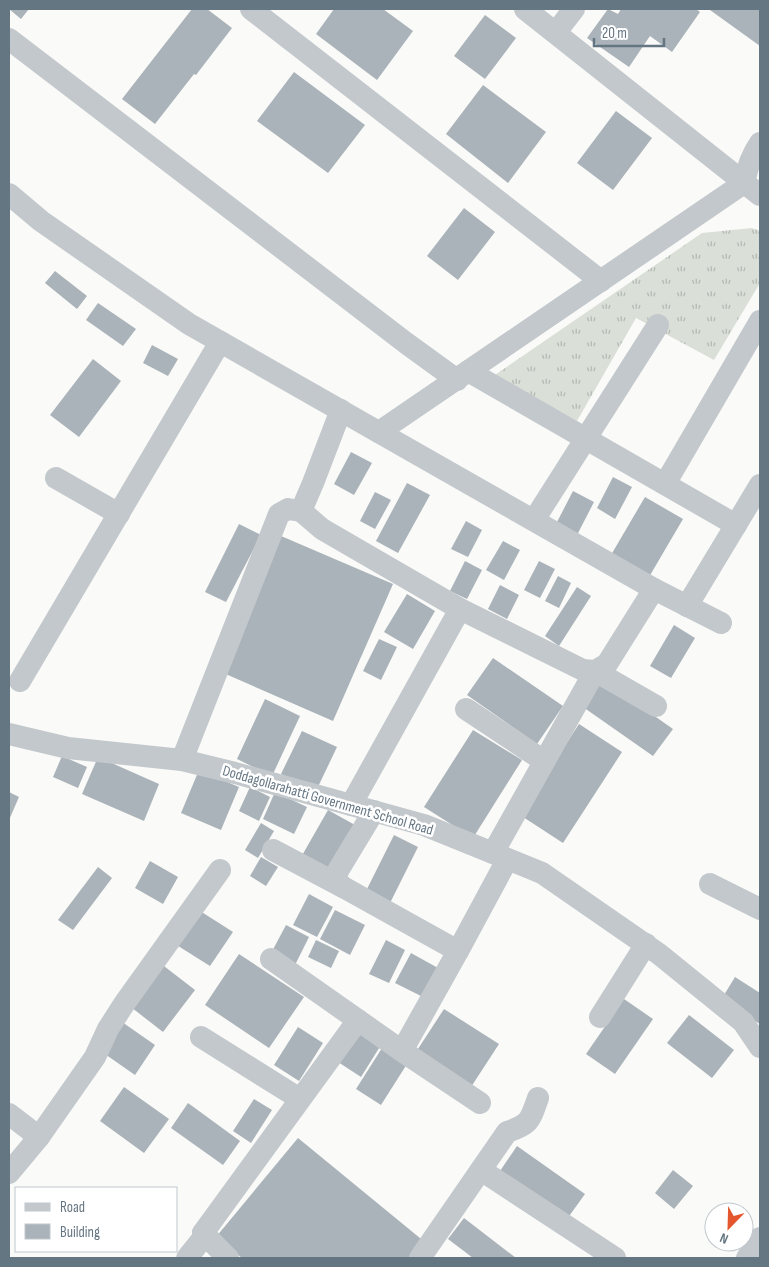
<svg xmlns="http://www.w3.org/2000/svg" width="769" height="1267" viewBox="0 0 769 1267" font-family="'Sofia Sans Condensed',sans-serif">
<defs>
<pattern id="grass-tufts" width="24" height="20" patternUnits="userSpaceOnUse" patternTransform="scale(1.25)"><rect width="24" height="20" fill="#dadfd7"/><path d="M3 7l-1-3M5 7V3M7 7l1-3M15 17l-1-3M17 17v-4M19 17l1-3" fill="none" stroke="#b4b9b4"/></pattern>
</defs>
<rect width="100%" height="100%" fill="#fafaf8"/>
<polygon fill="url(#grass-tufts)" points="752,228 760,231 760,283 714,360 636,318 577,421 495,375 702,233"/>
<g fill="#aab3b9">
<polygon points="9,9 29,9 21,19"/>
<polygon points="192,9 207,9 232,28 196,75 194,74 155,124 122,99"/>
<polygon points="334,9 383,9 413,31 377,80 316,34"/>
<polygon points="608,9 618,14 621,9 696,9 700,12 672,52 650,36 629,67 587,38"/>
<polygon points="711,9 760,9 760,46 710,10"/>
<polygon points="485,15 516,38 485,79 454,56"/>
<polygon points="294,72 365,125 328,173 257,121"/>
<polygon points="483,85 546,132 508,183 446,134"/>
<polygon points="616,111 652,138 613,190 577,163"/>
<polygon points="464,208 495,232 458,280 427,256"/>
<polygon points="55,271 87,296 77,309 45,283"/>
<polygon points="98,303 136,329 123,346 86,320"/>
<polygon points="152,345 178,359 168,376 143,363"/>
<polygon points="93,359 121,381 79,437 50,415"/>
<polygon points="351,452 372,463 354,495 334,484"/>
<polygon points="613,477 632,487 615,519 597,508"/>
<polygon points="407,483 430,495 398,553 376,541"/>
<polygon points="573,491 594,502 576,537 555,526"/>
<polygon points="375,492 391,500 375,529 360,521"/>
<polygon points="645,497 683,519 649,577 611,555"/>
<polygon points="466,521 482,530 468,557 451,549"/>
<polygon points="239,524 261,535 226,602 205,592"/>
<polygon points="281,536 393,584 333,721 221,672"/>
<polygon points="503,541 520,550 504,580 486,570"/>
<polygon points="465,561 482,570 467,599 450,591"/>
<polygon points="539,561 555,569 540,598 524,590"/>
<polygon points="558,576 571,583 559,608 545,601"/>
<polygon points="500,585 519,595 507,619 488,609"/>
<polygon points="577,587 591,596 559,646 545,636"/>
<polygon points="407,594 435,611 413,649 384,632"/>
<polygon points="674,625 695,638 671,678 650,666"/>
<polygon points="379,639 397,647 381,680 363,671"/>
<polygon points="493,658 563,706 537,744 467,695"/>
<polygon points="602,679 673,729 653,756 583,707"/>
<polygon points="265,699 300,716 272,776 237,759"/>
<polygon points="579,724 622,752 563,843 520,815"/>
<polygon points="473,730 522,760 473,838 424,807"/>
<polygon points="302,731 337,747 316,791 281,774"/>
<polygon points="62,756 87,767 78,788 53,777"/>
<polygon points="98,757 159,784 144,821 82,794"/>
<polygon points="199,770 239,787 221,830 181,813"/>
<polygon points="250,787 270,797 259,821 239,811"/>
<polygon points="9,792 19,797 9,820"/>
<polygon points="275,792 307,807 294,834 263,819"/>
<polygon points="328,810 355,825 326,874 300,859"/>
<polygon points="261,823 274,831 258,858 245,850"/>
<polygon points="394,835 418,847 389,905 365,893"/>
<polygon points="261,857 278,867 266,886 250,876"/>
<polygon points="150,861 178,877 163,904 135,888"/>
<polygon points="98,867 112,878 73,930 58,920"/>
<polygon points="309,894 333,907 317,937 293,925"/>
<polygon points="197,909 233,932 210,966 175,944"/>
<polygon points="335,910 365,925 350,955 320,939"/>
<polygon points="286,925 309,937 293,969 269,957"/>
<polygon points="316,940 339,951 331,968 308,957"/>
<polygon points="386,940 405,950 389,983 369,974"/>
<polygon points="411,953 438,968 423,997 395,983"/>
<polygon points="239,954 304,997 269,1048 205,1005"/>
<polygon points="160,963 195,990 163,1032 127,1004"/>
<polygon points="735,977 760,993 760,1024 721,1000"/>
<polygon points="624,999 653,1019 615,1074 586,1054"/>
<polygon points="444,1009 499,1044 471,1087 416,1052"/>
<polygon points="689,1015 734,1050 712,1078 667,1043"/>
<polygon points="122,1022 155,1045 135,1075 102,1052"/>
<polygon points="298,1027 323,1043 299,1081 274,1065"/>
<polygon points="355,1028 381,1045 361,1077 335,1060"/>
<polygon points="382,1048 407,1064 381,1105 356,1089"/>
<polygon points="124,1087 169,1119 144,1153 100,1121"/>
<polygon points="254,1099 272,1110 251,1143 233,1131"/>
<polygon points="188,1103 240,1141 223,1165 171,1128"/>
<polygon points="298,1138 426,1243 414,1258 242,1258 216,1237"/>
<polygon points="517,1146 585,1194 567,1219 500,1171"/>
<polygon points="673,1170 693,1186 674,1209 655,1193"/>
<polygon points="464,1218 516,1258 473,1258 448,1239"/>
</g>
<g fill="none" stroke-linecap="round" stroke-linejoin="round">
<g stroke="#c3c8cc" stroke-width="22">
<polyline points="251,9 601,281"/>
<polyline points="525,9 760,195"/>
<polyline points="556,32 574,9"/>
<polyline points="9,39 406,343 457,380"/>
<polyline points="9,194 41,221 189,324 654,589 721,623"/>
<polyline points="468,371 736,525"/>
<polyline points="341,410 313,483 301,511 322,529 460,609 583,670 595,671 607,664 654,589"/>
<path d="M 379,432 L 744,183 C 747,168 751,156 760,143"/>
<polyline points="56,478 119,514"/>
<polyline points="665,484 760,321"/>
<polyline points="534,520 658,325"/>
<polyline points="687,606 760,485"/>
<polyline points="20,681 220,342"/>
<polyline points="466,709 544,761"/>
<polyline points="9,734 68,748 182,760 235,773 424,825 542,873 659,954 743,1022 760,1047"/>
<polyline points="182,760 279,514 288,509 301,511"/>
<polyline points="351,805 460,609"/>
<polyline points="374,811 339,869 334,879 343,887 458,951 507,860"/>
<polyline points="273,850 343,887"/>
<polyline points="493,853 595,671 656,706"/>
<polyline points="710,884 760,909"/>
<polyline points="271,959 402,1051 480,1103"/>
<polyline points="600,1017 646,944"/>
<polyline points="201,1037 300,1099"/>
<polyline points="402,1051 458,951"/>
<polyline points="9,1114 39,1137"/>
<polyline points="481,1170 615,1258"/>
<polyline points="9,1173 39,1137 95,1057 108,1029 124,1004 220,870"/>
<polyline points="203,1233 358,1020"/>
<polyline points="187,1258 203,1238 203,1233 228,1258"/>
<path d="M 420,1258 L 507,1132 C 531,1124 530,1120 538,1098"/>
<polyline points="747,1258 760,1238"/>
</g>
</g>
<g text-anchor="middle" stroke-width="5" stroke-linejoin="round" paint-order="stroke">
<g font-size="15" fill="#657683" stroke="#fff">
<text transform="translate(328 800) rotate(16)" y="5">Doddagollarahatti Government School Road</text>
</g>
</g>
<rect width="769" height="1267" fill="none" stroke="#657683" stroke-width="20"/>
<rect x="15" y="1187" width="162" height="65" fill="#ffffff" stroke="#c1c8cd"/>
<rect x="25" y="1203" width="25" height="8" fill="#c3c8cc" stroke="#c1c8cd"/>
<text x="60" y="1212" font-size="15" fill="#657683">Road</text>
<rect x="25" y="1224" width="25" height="15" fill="#aab3b9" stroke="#c1c8cd"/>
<text x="60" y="1237" font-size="15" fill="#657683">Building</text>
<g transform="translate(729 1227) rotate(203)"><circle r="24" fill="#ffffff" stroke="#c1c8cd"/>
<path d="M0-4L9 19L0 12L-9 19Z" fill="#e4572e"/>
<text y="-8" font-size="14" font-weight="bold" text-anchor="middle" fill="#657683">N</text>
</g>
<path d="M594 38v8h70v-8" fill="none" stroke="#657683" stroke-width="2.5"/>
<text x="602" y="38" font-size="15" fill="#657683" stroke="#ffffff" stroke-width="4" paint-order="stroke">20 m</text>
</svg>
